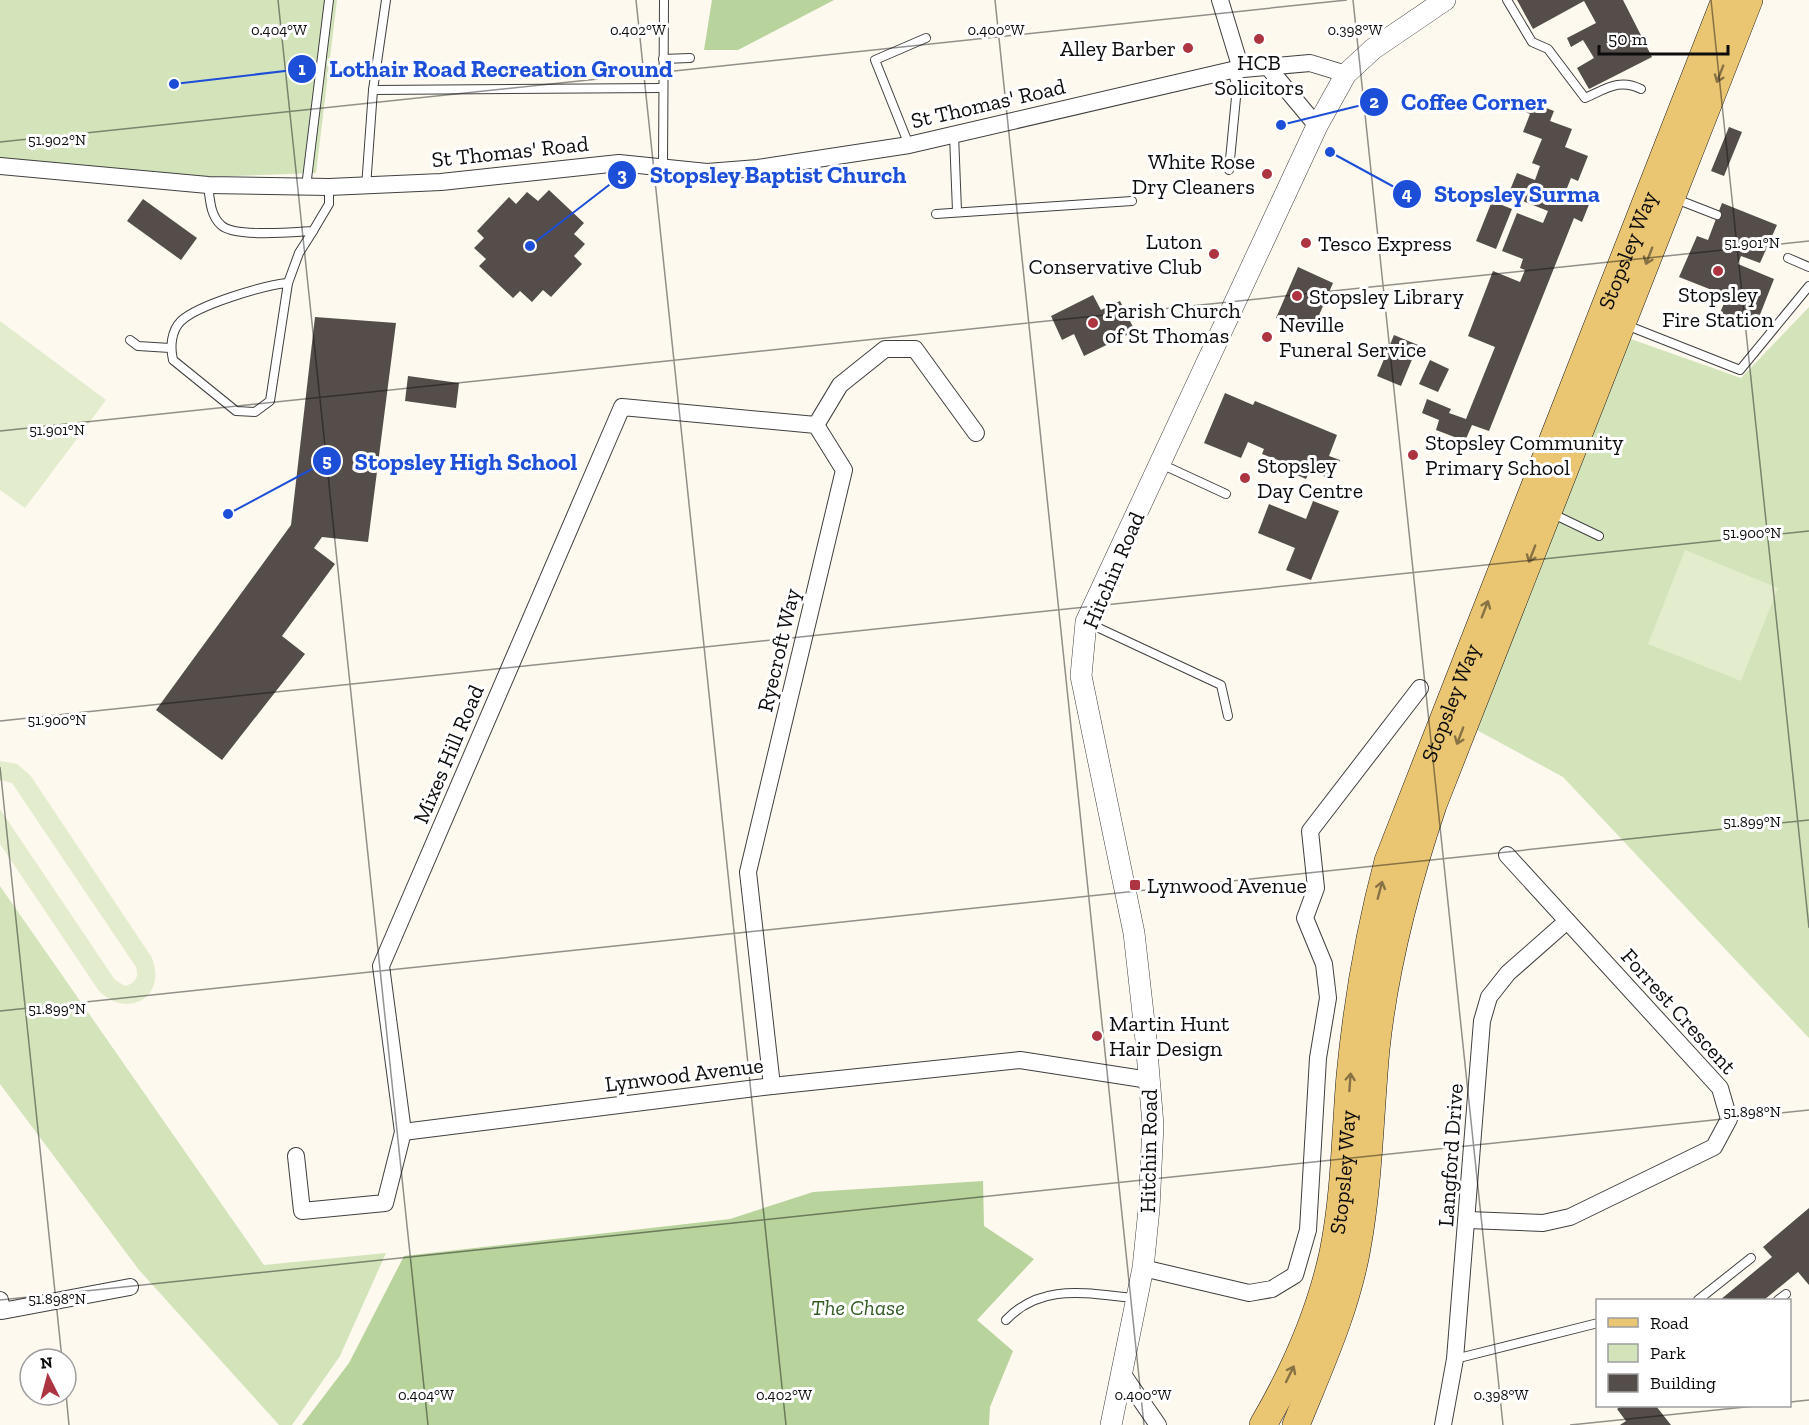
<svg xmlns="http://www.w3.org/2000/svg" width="1809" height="1425" viewBox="0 0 1809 1425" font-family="'Zilla Slab',serif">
<rect width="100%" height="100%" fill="#fdf9ee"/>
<g fill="#d3e4bb">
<polygon points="0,0 337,0 316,173 205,177 0,161"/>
<polygon points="1809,307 1809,1038 1563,777 1475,729 1628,338 1741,378"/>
<polygon points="0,886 264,1265 386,1253 340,1356 292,1425 279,1425 139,1270 0,1084"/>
</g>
<g fill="#b8d39c">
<polygon points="712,0 834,0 738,50 704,50"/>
<polygon points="983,1181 984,1226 1034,1259 977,1320 1013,1351 990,1407 989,1425 302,1425 349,1363 404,1256 730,1219 813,1192"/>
</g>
<g fill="#e3eccc">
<polygon points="0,321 106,400 25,508 0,490"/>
<polygon points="1685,550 1778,588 1741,681 1648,644"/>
<path d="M 0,761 L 17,764 L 30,775 L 152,958 C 167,997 128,1020 99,991 L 0,844 L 0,809 L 115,980 L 125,986 C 136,983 139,977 136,967 L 12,783 L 0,780 Z"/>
</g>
<g fill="#544d4a">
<polygon points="1517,0 1623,0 1652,57 1589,89 1577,68 1594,58 1583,40 1571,47 1567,38 1596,23 1584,1 1533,29"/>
<polygon points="1528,101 1554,111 1550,121 1572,129 1565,147 1588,156 1578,181 1571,178 1565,193 1590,202 1582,222 1574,218 1489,431 1472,425 1465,441 1436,430 1439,420 1422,413 1427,399 1451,409 1449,413 1466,419 1495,347 1468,336 1493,271 1520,282 1525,270 1520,268 1523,259 1502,251 1517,213 1543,223 1548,211 1508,195 1517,173 1535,180 1540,166 1532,163 1542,139 1523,132 1530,114 1524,111"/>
<polygon points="1729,127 1742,132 1724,176 1711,171"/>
<polygon points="549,190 584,223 574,234 585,244 574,256 582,264 551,297 543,290 532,302 520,291 513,298 479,266 486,259 474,248 484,238 477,231 509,197 516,204 527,192 538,201"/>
<polygon points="143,199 197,238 181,260 127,221"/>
<polygon points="1492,201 1512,209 1496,249 1476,241"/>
<polygon points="1722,203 1777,225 1760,263 1741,256 1738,264 1774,279 1754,330 1718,318 1727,296 1679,277 1697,236 1708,240"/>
<polygon points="1298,267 1333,283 1313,329 1302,325 1301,329 1276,318"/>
<polygon points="1093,295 1101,310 1120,301 1135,331 1084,356 1074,334 1062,340 1051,316"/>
<polygon points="315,317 396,323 368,542 322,537 314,548 335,564 282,636 305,654 222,760 156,710 291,525"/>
<polygon points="1394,335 1418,345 1401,386 1377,376"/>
<polygon points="1430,360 1449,369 1438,392 1419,384"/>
<polygon points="408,376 459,383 456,408 405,401"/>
<polygon points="1225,393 1253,405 1255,401 1337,435 1329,456 1340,460 1332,480 1310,470 1306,479 1283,469 1286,463 1262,454 1264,449 1248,442 1241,458 1204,443"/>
<polygon points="1313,501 1339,511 1311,580 1286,570 1295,548 1258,533 1269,504 1306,519"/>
<polygon points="1809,1208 1809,1285 1798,1272 1764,1300 1720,1300 1772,1257 1763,1247"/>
<polygon points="1621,1406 1656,1406 1671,1425 1620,1425 1626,1421 1617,1409"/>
</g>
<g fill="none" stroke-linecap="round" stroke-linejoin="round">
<defs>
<g id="service">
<path d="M 1507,0 L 1532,42 L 1548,49 L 1585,98 C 1606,89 1619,78 1641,89"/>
<polyline points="663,59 690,58"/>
<polyline points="373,90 663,88"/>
<polyline points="954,135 957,211"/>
<polyline points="909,145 875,60 926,38"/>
<polyline points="663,166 664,0"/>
<polyline points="1229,170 1237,87 1232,70"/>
<path d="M 208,185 C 210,199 210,215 221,225 C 234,238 294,232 313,231 L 329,204 L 329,187"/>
<polyline points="306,187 329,0"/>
<polyline points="366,187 373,90 386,0"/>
<polyline points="1676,199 1717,215"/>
<polyline points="936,214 1132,201"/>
<polyline points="1788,258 1809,267"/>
<path d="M 288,283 L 270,401 L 255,412 L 236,411 L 173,360 C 170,347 171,331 181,321 C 198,305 264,285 288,283 Z"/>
<polyline points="288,283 299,253 313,231"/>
<polyline points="1626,325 1740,370 1809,286"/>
<polyline points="130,340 138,346 170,348"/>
<polyline points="1161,464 1226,494"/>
<polyline points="1551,513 1599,536"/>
<polyline points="1086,622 1221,685 1228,716"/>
<polyline points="1698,1300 1751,1258"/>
<polyline points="1778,1300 1786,1294"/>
<path d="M 1006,1320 C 1042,1282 1088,1294 1135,1298"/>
<polyline points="1455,1359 1598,1323"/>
</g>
<g id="minor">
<polyline points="1220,0 1241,69"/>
<polyline points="1267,66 1317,126"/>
<polyline points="0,166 208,185 329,187 441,182 619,163 707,172 758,168 909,145 1232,70 1310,63 1346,74"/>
<polyline points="816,425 840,385 885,349 915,349 976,433"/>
<polyline points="403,1132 772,1086 1020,1060 1149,1080"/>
<polyline points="296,1156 302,1211 385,1203 403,1132 381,966 622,407 816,425 844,470 748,872 772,1086"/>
<polyline points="1468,1220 1543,1223 1570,1217 1714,1147 1729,1119 1720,1088 1507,855"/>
<polyline points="1143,1268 1249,1293 1272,1289 1295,1275 1308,1230 1318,1058 1328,998 1324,964 1305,918 1316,888 1310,831 1420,688"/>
<polyline points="0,1300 2,1311 130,1287"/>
<polyline points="1122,1373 1158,1425"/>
<polyline points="1443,1425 1455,1359 1482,1021 1489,997 1508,973 1567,921"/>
</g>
<polyline id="tertiary" points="1111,1425 1143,1268 1149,1209 1153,1125 1146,1040 1134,933 1081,676 1086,622 1317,126 1346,74 1373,49 1445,0"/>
<g id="primary">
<path id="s1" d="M 1263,1425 C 1294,1372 1320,1313 1333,1253 C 1345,1194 1345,1135 1350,1076 C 1357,1003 1369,932 1388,861 L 1725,0"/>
<path d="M 1296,1425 C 1319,1368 1346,1310 1357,1248 C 1369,1182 1370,1115 1376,1049 C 1385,965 1406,885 1433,805 L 1749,0"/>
</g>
</defs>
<use href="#service" stroke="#404040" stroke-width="10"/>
<use href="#minor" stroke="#404040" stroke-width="18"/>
<use href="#tertiary" stroke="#404040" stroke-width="22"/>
<use href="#primary" stroke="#1e1e1e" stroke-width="28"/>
<use href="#service" stroke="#fff" stroke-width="8"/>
<use href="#minor" stroke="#fff" stroke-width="16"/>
<use href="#tertiary" stroke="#fff" stroke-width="21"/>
<use href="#primary" stroke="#eac572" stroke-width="27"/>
</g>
<defs><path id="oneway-shaft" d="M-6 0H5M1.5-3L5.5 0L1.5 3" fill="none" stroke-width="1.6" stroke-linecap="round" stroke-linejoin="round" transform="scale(1.5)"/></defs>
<g stroke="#877245">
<use href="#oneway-shaft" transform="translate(1720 74) rotate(111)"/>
<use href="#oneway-shaft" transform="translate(1649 256) rotate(111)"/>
<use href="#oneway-shaft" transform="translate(1532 554) rotate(111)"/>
<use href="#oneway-shaft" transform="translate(1485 609) rotate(-69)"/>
<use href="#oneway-shaft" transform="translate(1460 736) rotate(111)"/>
<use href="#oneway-shaft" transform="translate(1380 890) rotate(-75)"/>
<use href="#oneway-shaft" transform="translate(1350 1082) rotate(-86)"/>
<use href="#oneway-shaft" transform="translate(1290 1374) rotate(-64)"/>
</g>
<path fill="none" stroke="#0d0d0d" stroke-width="1.5" stroke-opacity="0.45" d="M 278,0 L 428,1425M 636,0 L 786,1425M 995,0 L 1144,1425M 1353,0 L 1503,1425M 1711,0 L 1809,928M 0,142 L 1347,0M 0,431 L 1809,241M 0,721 L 1809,531M 0,767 L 62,1359M 0,1011 L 1809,820M 0,1300 L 1809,1110M 66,1394 L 69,1425M 1790,1402 L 1809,1400M 1570,1425 L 1755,1406"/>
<g fill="#ad3441" stroke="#fff" stroke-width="2">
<circle cx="1259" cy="39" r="6"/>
<circle cx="1188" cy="48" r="6"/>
<circle cx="1267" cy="174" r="6"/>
<circle cx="1306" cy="243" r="6"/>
<circle cx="1214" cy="254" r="6"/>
<circle cx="1718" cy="271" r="6"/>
<circle cx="1297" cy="296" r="6"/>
<circle cx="1093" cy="323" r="6"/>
<circle cx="1267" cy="337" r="6"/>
<circle cx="1413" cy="455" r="6"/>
<circle cx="1245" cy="478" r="6"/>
<rect x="1129" y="879" width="12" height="12" rx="3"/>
<circle cx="1097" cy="1036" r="6"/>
</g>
<g text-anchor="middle" stroke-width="6" stroke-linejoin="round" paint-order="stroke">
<g font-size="22" fill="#0d0d0d" stroke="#fff" text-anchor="start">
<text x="1176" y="56" text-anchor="end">Alley Barber</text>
<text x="1259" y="70" text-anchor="middle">HCB<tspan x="1259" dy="25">Solicitors</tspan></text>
<text x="1255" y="169" text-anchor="end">White Rose<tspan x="1255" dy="25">Dry Cleaners</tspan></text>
<text x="1202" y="249" text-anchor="end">Luton<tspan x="1202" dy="25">Conservative Club</tspan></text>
<text x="1318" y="251">Tesco Express</text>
<text x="1718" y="302" text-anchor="middle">Stopsley<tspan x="1718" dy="25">Fire Station</tspan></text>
<text x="1309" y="304">Stopsley Library</text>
<text x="1105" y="318">Parish Church<tspan x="1105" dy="25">of St Thomas</tspan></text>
<text x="1279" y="332">Neville<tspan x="1279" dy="25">Funeral Service</tspan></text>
<text x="1425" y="450">Stopsley Community<tspan x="1425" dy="25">Primary School</tspan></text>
<text x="1257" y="473">Stopsley<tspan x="1257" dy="25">Day Centre</tspan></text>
<text x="1147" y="893">Lynwood Avenue</text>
<text x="1109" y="1031">Martin Hunt<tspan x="1109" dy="25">Hair Design</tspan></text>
</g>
<g font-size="22" fill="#0d0d0d" stroke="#fff">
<text transform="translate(988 103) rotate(-13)" y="8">St Thomas' Road</text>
<text transform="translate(510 151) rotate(-6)" y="8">St Thomas' Road</text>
<text dy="8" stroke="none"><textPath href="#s1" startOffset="1239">Stopsley Way</textPath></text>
<text transform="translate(1113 570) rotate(-67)" y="8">Hitchin Road</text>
<text transform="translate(778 650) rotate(-77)" y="8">Ryecroft Way</text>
<text dy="8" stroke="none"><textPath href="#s1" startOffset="753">Stopsley Way</textPath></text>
<text transform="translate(448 754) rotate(-67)" y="8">Mixes Hill Road</text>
<text transform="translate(1679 1011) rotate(48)" y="8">Forrest Crescent</text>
<text transform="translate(684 1074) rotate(-7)" y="8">Lynwood Avenue</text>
<text transform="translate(1148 1151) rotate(-89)" y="8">Hitchin Road</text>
<text transform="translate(1450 1155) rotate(-86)" y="8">Langford Drive</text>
<text dy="8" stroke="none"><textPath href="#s1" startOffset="268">Stopsley Way</textPath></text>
</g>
<g font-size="22" font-style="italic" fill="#335d24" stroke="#fff">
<text x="858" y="1315">The Chase</text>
</g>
</g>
<g font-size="15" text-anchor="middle" fill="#0d0d0d" stroke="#fff" stroke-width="6" stroke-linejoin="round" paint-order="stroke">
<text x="279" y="35">0.404°W</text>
<text x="638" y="35">0.402°W</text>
<text x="996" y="35">0.400°W</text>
<text x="1355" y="35">0.398°W</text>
<text x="57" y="145">51.902°N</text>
<text x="1752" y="248">51.901°N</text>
<text x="57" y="435">51.901°N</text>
<text x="1752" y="538">51.900°N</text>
<text x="57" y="725">51.900°N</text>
<text x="1752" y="827">51.899°N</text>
<text x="57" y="1014">51.899°N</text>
<text x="1752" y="1117">51.898°N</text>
<text x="57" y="1304">51.898°N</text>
<text x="426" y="1400">0.404°W</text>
<text x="784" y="1400">0.402°W</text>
<text x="1143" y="1400">0.400°W</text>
<text x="1501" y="1400">0.398°W</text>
</g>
<path fill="none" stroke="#1d4ed8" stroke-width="2" d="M174 84L302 69M1281 125L1374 102M530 246L622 175M1330 152L1407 194M228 514L327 461"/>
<g fill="#1d4ed8" stroke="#fff" stroke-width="2">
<circle cx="174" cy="84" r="6"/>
<circle cx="1281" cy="125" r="6"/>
<circle cx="530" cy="246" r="6"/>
<circle cx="1330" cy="152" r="6"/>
<circle cx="228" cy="514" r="6"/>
<circle cx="302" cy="69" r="15"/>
<circle cx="1374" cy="102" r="15"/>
<circle cx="622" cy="175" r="15"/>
<circle cx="1407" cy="194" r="15"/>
<circle cx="327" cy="461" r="15"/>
</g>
<g font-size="18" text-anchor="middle" font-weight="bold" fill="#fff">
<text x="302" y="75">1</text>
<text x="1374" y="108">2</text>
<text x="622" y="181">3</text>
<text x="1407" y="200">4</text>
<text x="327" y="467">5</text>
</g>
<g font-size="24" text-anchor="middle" font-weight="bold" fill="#1d4ed8" stroke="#fff" stroke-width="6" stroke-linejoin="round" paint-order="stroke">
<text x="501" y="77">Lothair Road Recreation Ground</text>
<text x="1474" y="110">Coffee Corner</text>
<text x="778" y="183">Stopsley Baptist Church</text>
<text x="1517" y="202">Stopsley Surma</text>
<text x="466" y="470">Stopsley High School</text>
</g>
<rect x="1596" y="1299" width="195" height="108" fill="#ffffff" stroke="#9e9e9e" stroke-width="1.5"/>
<rect x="1608" y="1318" width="30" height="9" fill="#eac572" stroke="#9e9e9e" stroke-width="1.5"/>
<text x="1650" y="1329" font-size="18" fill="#0d0d0d">Road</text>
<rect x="1608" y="1344" width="30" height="18" fill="#d3e4bb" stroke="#9e9e9e" stroke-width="1.5"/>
<text x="1650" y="1359" font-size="18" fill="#0d0d0d">Park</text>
<rect x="1608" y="1374" width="30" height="18" fill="#544d4a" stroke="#9e9e9e" stroke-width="1.5"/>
<text x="1650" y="1389" font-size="18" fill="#0d0d0d">Building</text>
<g transform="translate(48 1377) rotate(354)"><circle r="28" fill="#ffffff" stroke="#9e9e9e" stroke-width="1.5"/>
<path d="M0-4.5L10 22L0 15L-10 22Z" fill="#ad3441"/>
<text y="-9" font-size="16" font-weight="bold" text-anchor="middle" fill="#0d0d0d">N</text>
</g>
<path d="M1599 45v9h129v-9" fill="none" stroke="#0d0d0d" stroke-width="3"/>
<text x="1608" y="45" font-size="18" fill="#0d0d0d" stroke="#ffffff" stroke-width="4.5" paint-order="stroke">50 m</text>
</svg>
